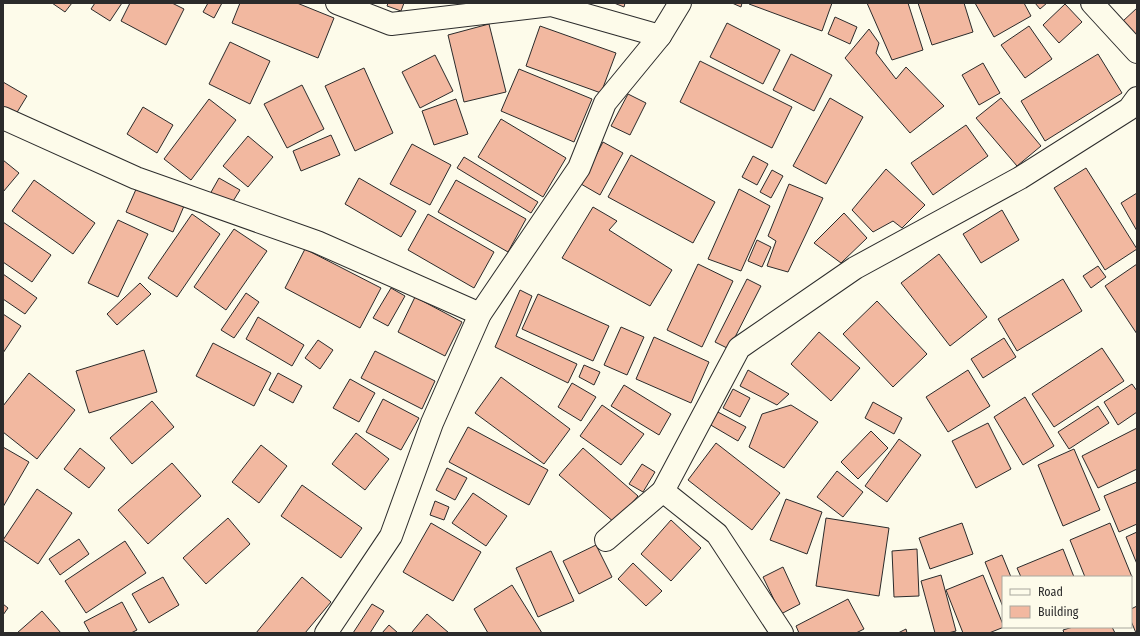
<svg xmlns="http://www.w3.org/2000/svg" width="1140" height="636" viewBox="0 0 1140 636" font-family="'Fira Sans Condensed',sans-serif">
<rect width="100%" height="100%" fill="#fdfbea"/>
<g fill="#f2b8a0" stroke="#2b2b2b">
<polygon points="52,3 72,3 65,12"/>
<polygon points="95,3 122,3 110,21 91,9"/>
<polygon points="130,3 172,3 184,9 166,45 121,21"/>
<polygon points="208,3 222,3 214,18 203,12"/>
<polygon points="240,3 297,3 334,18 318,58 232,23"/>
<polygon points="388,3 404,3 401,11 387,6"/>
<polygon points="614,3 625,3 624,7"/>
<polygon points="732,3 742,3 741,7"/>
<polygon points="749,3 832,3 822,31 749,4"/>
<polygon points="867,3 908,3 923,50 892,60"/>
<polygon points="918,3 964,3 973,32 932,45"/>
<polygon points="975,3 1024,3 1031,16 994,37"/>
<polygon points="1035,3 1047,3 1040,9"/>
<polygon points="1065,4 1082,22 1059,43 1043,25"/>
<polygon points="1137,8 1137,37 1123,21"/>
<polygon points="835,17 857,27 850,44 828,34"/>
<polygon points="727,23 780,50 763,84 710,57"/>
<polygon points="489,24 506,92 464,102 448,35"/>
<polygon points="540,26 616,53 601,93 526,66"/>
<polygon points="1029,26 1052,59 1025,78 1001,45"/>
<polygon points="869,29 879,43 876,53 896,79 906,67 944,106 910,133 845,58"/>
<polygon points="230,42 270,61 250,104 209,84"/>
<polygon points="791,54 832,75 814,111 773,90"/>
<polygon points="1098,54 1122,93 1045,141 1021,101"/>
<polygon points="435,55 453,91 420,108 402,72"/>
<polygon points="700,61 792,107 772,148 680,102"/>
<polygon points="983,63 1000,93 979,105 962,75"/>
<polygon points="364,68 393,133 355,151 325,86"/>
<polygon points="519,69 592,99 574,142 501,111"/>
<polygon points="3,82 27,96 16,114 3,107"/>
<polygon points="302,85 324,129 287,148 264,104"/>
<polygon points="628,94 646,103 630,135 611,126"/>
<polygon points="830,98 863,117 826,184 793,166"/>
<polygon points="1001,98 1041,146 1017,166 976,118"/>
<polygon points="209,99 236,120 191,180 164,159"/>
<polygon points="456,99 468,134 434,145 422,111"/>
<polygon points="143,107 173,125 157,153 127,134"/>
<polygon points="501,119 566,158 543,197 478,157"/>
<polygon points="966,125 988,156 933,195 911,163"/>
<polygon points="331,135 340,155 301,171 293,151"/>
<polygon points="248,136 273,157 248,187 223,166"/>
<polygon points="603,142 623,153 600,195 581,184"/>
<polygon points="412,144 451,165 430,205 390,184"/>
<polygon points="631,155 715,202 693,243 608,197"/>
<polygon points="753,156 768,164 757,185 742,177"/>
<polygon points="464,157 538,202 531,213 457,168"/>
<polygon points="3,160 19,173 3,192"/>
<polygon points="1086,168 1137,249 1105,270 1054,188"/>
<polygon points="886,169 925,205 902,228 893,221 873,232 852,210"/>
<polygon points="772,170 783,176 771,198 760,192"/>
<polygon points="219,178 240,190 230,206 210,194"/>
<polygon points="359,178 416,211 401,237 345,204"/>
<polygon points="34,180 95,223 73,254 12,211"/>
<polygon points="456,180 526,219 508,252 438,212"/>
<polygon points="789,184 823,198 788,272 767,266 776,241 768,236"/>
<polygon points="137,187 184,206 173,232 126,212"/>
<polygon points="739,189 770,206 741,271 708,259"/>
<polygon points="1137,193 1137,231 1121,203"/>
<polygon points="593,207 617,221 609,230 672,270 650,306 562,258"/>
<polygon points="1002,210 1019,240 981,263 963,234"/>
<polygon points="844,213 867,238 841,263 814,243"/>
<polygon points="192,214 220,234 177,297 148,278"/>
<polygon points="428,214 494,252 474,288 408,250"/>
<polygon points="118,220 148,234 118,297 88,283"/>
<polygon points="3,222 51,255 32,282 3,262"/>
<polygon points="234,229 267,251 226,310 194,287"/>
<polygon points="757,240 771,247 762,267 748,261"/>
<polygon points="305,249 381,288 360,328 285,288"/>
<polygon points="939,254 987,317 950,346 901,283"/>
<polygon points="698,264 733,281 702,347 667,330"/>
<polygon points="1137,264 1137,334 1105,286"/>
<polygon points="1098,266 1106,277 1091,288 1083,276"/>
<polygon points="3,274 37,298 25,314 3,299"/>
<polygon points="747,279 761,286 729,349 715,342"/>
<polygon points="1063,279 1082,311 1017,351 998,319"/>
<polygon points="140,283 151,294 117,325 107,314"/>
<polygon points="391,288 405,296 388,326 373,318"/>
<polygon points="520,290 532,296 516,336 577,364 568,383 495,347"/>
<polygon points="246,293 259,302 234,338 221,330"/>
<polygon points="538,294 609,326 593,361 522,329"/>
<polygon points="415,297 462,322 445,356 398,332"/>
<polygon points="877,301 927,354 893,387 843,334"/>
<polygon points="3,314 21,326 3,353"/>
<polygon points="258,317 304,345 292,366 246,339"/>
<polygon points="621,327 644,337 627,375 604,365"/>
<polygon points="819,332 860,368 831,401 791,364"/>
<polygon points="654,337 709,362 691,403 636,379"/>
<polygon points="1004,338 1016,357 983,378 971,359"/>
<polygon points="318,340 333,350 320,369 305,358"/>
<polygon points="213,343 271,373 254,406 196,376"/>
<polygon points="1102,348 1124,381 1054,427 1032,394"/>
<polygon points="144,350 157,392 89,413 76,371"/>
<polygon points="375,351 435,381 422,409 361,378"/>
<polygon points="584,365 600,372 594,385 579,377"/>
<polygon points="748,370 789,394 777,405 740,386"/>
<polygon points="968,370 990,406 948,432 926,397"/>
<polygon points="29,373 75,410 37,459 3,432 3,406"/>
<polygon points="278,373 302,386 293,403 269,390"/>
<polygon points="501,377 570,429 544,464 475,413"/>
<polygon points="350,379 375,393 359,422 333,408"/>
<polygon points="572,383 596,397 581,421 558,407"/>
<polygon points="1132,384 1137,391 1137,412 1118,425 1104,402"/>
<polygon points="624,385 671,414 659,435 611,406"/>
<polygon points="733,389 750,398 740,417 723,408"/>
<polygon points="1025,397 1054,446 1023,465 994,417"/>
<polygon points="383,399 419,418 401,450 366,432"/>
<polygon points="152,401 174,427 132,464 110,438"/>
<polygon points="873,402 902,418 894,434 865,418"/>
<polygon points="602,405 644,434 621,465 580,436"/>
<polygon points="791,405 818,422 784,468 749,447 762,414"/>
<polygon points="1098,406 1109,423 1069,449 1058,432"/>
<polygon points="716,411 746,427 738,441 709,424"/>
<polygon points="988,423 1011,469 976,488 952,441"/>
<polygon points="468,427 548,470 529,505 449,462"/>
<polygon points="1137,428 1137,469 1098,488 1082,456"/>
<polygon points="871,431 888,448 858,479 841,462"/>
<polygon points="356,433 389,459 365,490 332,464"/>
<polygon points="899,439 921,455 887,502 865,486"/>
<polygon points="716,443 780,493 752,530 688,480"/>
<polygon points="261,445 287,466 259,503 232,482"/>
<polygon points="3,447 29,462 3,507"/>
<polygon points="80,448 105,468 89,488 64,469"/>
<polygon points="583,448 638,496 615,523 559,475"/>
<polygon points="1074,449 1100,510 1063,526 1038,465"/>
<polygon points="172,463 201,496 148,544 118,510"/>
<polygon points="642,464 655,472 643,492 629,484"/>
<polygon points="447,468 467,478 455,500 436,490"/>
<polygon points="837,471 863,492 843,517 817,497"/>
<polygon points="1137,482 1137,524 1119,532 1104,496"/>
<polygon points="302,485 362,528 341,558 281,516"/>
<polygon points="37,489 72,513 38,564 3,540"/>
<polygon points="473,493 507,516 486,546 452,523"/>
<polygon points="786,499 822,512 807,554 770,540"/>
<polygon points="435,501 449,507 444,520 430,515"/>
<polygon points="228,518 250,544 206,584 183,558"/>
<polygon points="826,518 889,528 879,596 816,586"/>
<polygon points="671,520 701,548 671,581 641,554"/>
<polygon points="431,523 481,552 453,601 403,572"/>
<polygon points="962,523 973,554 930,569 919,538"/>
<polygon points="1110,523 1132,577 1085,577 1070,540"/>
<polygon points="1137,532 1137,564 1126,537"/>
<polygon points="79,539 89,554 60,575 49,559"/>
<polygon points="125,541 146,573 86,613 65,581"/>
<polygon points="596,545 612,577 579,594 563,561"/>
<polygon points="917,549 919,596 894,597 892,551"/>
<polygon points="1063,549 1074,577 1021,577 1017,568"/>
<polygon points="551,551 574,601 538,617 516,568"/>
<polygon points="1002,555 1011,577 1003,577 1003,607 985,562"/>
<polygon points="633,563 662,591 646,606 618,579"/>
<polygon points="783,567 800,604 781,614 763,577"/>
<polygon points="941,575 956,631 948,633 935,633 921,581"/>
<polygon points="983,575 1004,627 989,633 963,633 946,590"/>
<polygon points="163,577 179,605 149,623 132,594"/>
<polygon points="302,577 331,602 305,633 256,633"/>
<polygon points="512,585 542,633 488,633 474,609"/>
<polygon points="848,599 864,629 856,633 799,633 796,626"/>
<polygon points="122,602 137,630 131,633 90,633 84,622"/>
<polygon points="3,604 8,608 3,615"/>
<polygon points="372,604 384,611 370,633 353,633"/>
<polygon points="1137,606 1137,633 1136,633 1131,621 1131,609"/>
<polygon points="42,611 61,633 17,633"/>
<polygon points="427,614 449,633 413,633 412,632"/>
<polygon points="389,625 398,633 382,633"/>
<polygon points="1073,627 1112,627 1115,633 1064,633 1063,630"/>
<polygon points="906,629 907,633 898,633"/>
</g>
<g fill="none" stroke-linecap="round" stroke-linejoin="round">
<defs>
<g id="minor">
<polyline points="337,3 391,24 551,5 660,36 680,3"/>
<polyline points="1092,3 1137,52"/>
<polyline points="3,118 136,178 317,242 480,314"/>
<polyline points="606,540 663,491"/>
<polyline points="326,633 391,536 432,423 480,314 579,168 605,103 660,36"/>
<polyline points="782,633 717,534 663,491 739,348 855,268 1020,178 1129,109 1137,98"/>
</g>
</defs>
<use href="#minor" stroke="#2b2b2b" stroke-width="24"/>
<use href="#minor" stroke="#fdfbea" stroke-width="22"/>
</g>
<rect width="1140" height="636" fill="none" stroke="#2b2b2b" stroke-width="8"/>
<rect x="1002" y="576" width="130" height="52" fill="#fdfbea" stroke="#a9a89e"/>
<rect x="1010" y="589" width="20" height="6" fill="#fdfbea" stroke="#a9a89e"/>
<text x="1038" y="596" font-size="12" fill="#2b2b2b">Road</text>
<rect x="1010" y="606" width="20" height="12" fill="#f2b8a0" stroke="#a9a89e"/>
<text x="1038" y="616" font-size="12" fill="#2b2b2b">Building</text>
</svg>
